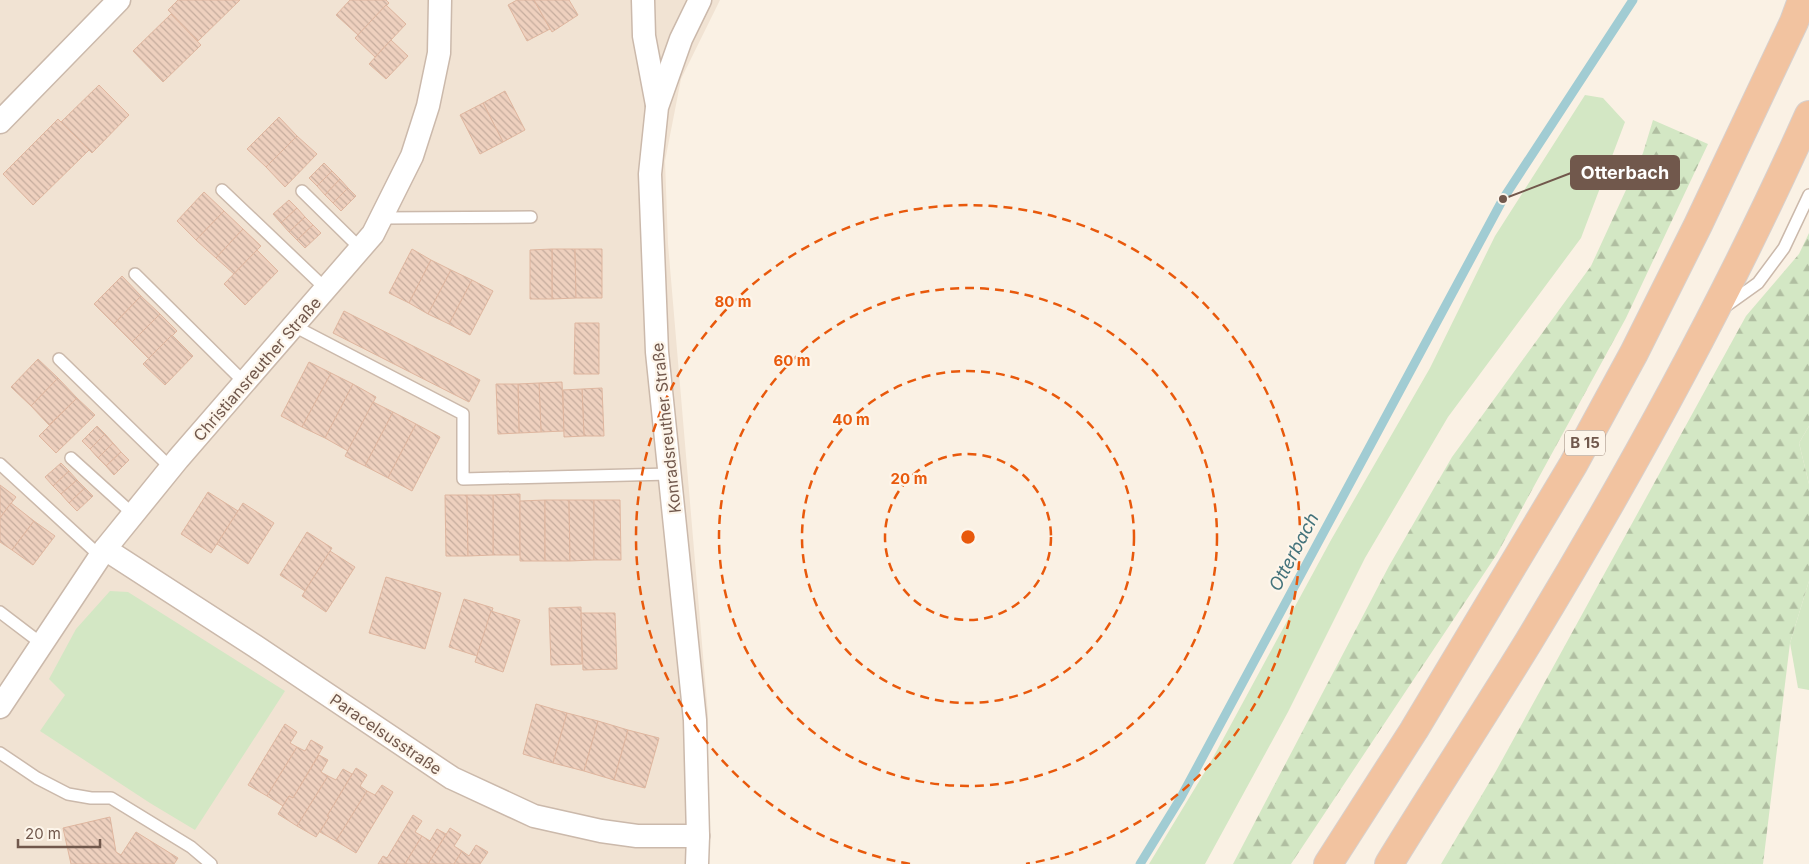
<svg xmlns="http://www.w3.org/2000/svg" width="1809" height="864" viewBox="0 0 1809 864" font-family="Inter,sans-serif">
<defs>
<pattern id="forest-firs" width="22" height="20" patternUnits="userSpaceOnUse" patternTransform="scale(1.25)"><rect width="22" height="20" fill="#d3e7c4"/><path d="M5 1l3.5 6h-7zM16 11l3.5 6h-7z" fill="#b0bea1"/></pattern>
<pattern id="building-back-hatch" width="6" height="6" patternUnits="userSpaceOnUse" patternTransform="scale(1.25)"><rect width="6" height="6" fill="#eed0be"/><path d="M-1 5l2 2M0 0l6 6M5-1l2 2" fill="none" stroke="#c5ac9d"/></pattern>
</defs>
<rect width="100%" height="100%" fill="#faf1e4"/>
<polygon fill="#f1e3d3" points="0,0 720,0 681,79 665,161 668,244 708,714 707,864 0,864"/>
<g fill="#d3e7c4">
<polygon points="1585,95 1603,98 1625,122 1581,238 1448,417 1365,558 1288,712 1205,864 1149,864 1209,765 1331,540 1430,368 1495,236"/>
<polygon points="1809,426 1809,484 1799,443"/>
<polygon points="1809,581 1809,690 1798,688 1790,643"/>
<polygon points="110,591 128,592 285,691 195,830 150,803 40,731 65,695 49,679 76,629"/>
</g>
<g fill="url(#forest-firs)">
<polygon points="1653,120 1708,144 1626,318 1497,554 1291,864 1233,864 1389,566 1452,457 1591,266 1643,153"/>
<polygon points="1809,233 1809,426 1799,443 1809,484 1809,581 1790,643 1763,864 1441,864 1496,771 1746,316 1799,254"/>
</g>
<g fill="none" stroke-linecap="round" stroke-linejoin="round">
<polyline stroke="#a1ccd3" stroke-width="9" points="1140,864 1180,799 1503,199 1633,0"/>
</g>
<g fill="url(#building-back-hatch)" stroke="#dfb69f">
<polygon points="178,0 240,0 198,41 168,10"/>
<polygon points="350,0 386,0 389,3 358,35 336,15"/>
<polygon points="517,0 534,0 550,29 527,41 508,5"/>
<polygon points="534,0 569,0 578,15 552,32"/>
<polygon points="386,5 406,24 375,57 355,38"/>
<polygon points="171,14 201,45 163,82 133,51"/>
<polygon points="391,40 408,56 386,79 369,64"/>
<polygon points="99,85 129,115 92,153 61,122"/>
<polygon points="505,91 525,130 503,142 483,103"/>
<polygon points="483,103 503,142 480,154 460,115"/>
<polygon points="279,117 297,136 266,167 247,149"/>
<polygon points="58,119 89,150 33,205 3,174"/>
<polygon points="297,136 317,154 285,187 266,167"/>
<polygon points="324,163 332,171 317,186 309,178"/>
<polygon points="332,171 340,179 325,195 317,186"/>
<polygon points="340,179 348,188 333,203 325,195"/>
<polygon points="348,188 356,196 341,211 333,203"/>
<polygon points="204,192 224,211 196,240 177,221"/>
<polygon points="289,200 297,208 281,223 273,214"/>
<polygon points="297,208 305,217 289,232 281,223"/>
<polygon points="224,211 243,229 216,258 196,240"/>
<polygon points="305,217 313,225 297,240 289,232"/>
<polygon points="313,225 321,233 305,248 297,240"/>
<polygon points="243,229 261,246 234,274 216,258"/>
<polygon points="412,249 431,260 409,303 389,293"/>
<polygon points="552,249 575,249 576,298 552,299"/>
<polygon points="552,249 552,299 530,299 530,250"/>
<polygon points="575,249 602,249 602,298 576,298"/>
<polygon points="257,250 278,271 245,305 224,284"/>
<polygon points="431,260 451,270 428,314 409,303"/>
<polygon points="451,270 472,280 449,324 428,314"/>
<polygon points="122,276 141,296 114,324 94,304"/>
<polygon points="472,280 493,291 470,335 449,324"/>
<polygon points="141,296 160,314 132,342 114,324"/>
<polygon points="344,311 480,380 469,402 333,333"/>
<polygon points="160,314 177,331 149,359 132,342"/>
<polygon points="575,323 599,323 599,374 574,374"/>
<polygon points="172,335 193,356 165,385 143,364"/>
<polygon points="38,359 58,378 31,406 11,387"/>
<polygon points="309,362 331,373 302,427 281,416"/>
<polygon points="331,373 353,384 325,438 302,427"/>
<polygon points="58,378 77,398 49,425 31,406"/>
<polygon points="562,382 564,431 541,432 539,383"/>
<polygon points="539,383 541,432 519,433 518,384"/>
<polygon points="353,384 376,397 348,451 325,438"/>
<polygon points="496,384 518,384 519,433 498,434"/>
<polygon points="602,388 604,436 584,436 582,389"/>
<polygon points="582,389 584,436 564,437 563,390"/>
<polygon points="77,398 95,415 56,453 39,436"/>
<polygon points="373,402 393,412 365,466 345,456"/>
<polygon points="393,412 416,424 388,478 365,466"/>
<polygon points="416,424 440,437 412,491 388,478"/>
<polygon points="97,426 105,434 90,449 82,441"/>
<polygon points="105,434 113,443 98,458 90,449"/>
<polygon points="113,443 121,452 106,466 98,458"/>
<polygon points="121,452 129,460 114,475 106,466"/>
<polygon points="61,463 69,471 53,486 45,477"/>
<polygon points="69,471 77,480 61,494 53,486"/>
<polygon points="77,480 85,488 69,503 61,494"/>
<polygon points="0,485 16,497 0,518"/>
<polygon points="85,488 93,496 77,511 69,503"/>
<polygon points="208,492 238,511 211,553 181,534"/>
<polygon points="520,494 520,555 493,555 493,495"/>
<polygon points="445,495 467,495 468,556 446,556"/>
<polygon points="467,495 493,495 493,555 468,556"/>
<polygon points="545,500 545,561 520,561 520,501"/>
<polygon points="545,500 569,500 570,561 545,561"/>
<polygon points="569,500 594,500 594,560 570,561"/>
<polygon points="594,500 620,500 621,560 594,560"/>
<polygon points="11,503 34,521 12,550 0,542 0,518"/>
<polygon points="243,503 274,523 248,564 217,544"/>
<polygon points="34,521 55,536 33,565 12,550"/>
<polygon points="307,532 332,548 305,591 280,575"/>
<polygon points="330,551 355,567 326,612 302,596"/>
<polygon points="386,577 441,593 425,649 369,633"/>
<polygon points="464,599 493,608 477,656 449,647"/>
<polygon points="581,607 582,664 551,665 549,608"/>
<polygon points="491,611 520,620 503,672 475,662"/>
<polygon points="581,613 615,613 617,669 583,670"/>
<polygon points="536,704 567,713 553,763 523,754"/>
<polygon points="567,713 598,721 584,771 553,763"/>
<polygon points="598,721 628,730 614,780 584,771"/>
<polygon points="285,724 297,732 290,743 297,747 267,796 248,785"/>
<polygon points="628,730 659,738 645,788 614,780"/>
<polygon points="311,740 323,747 293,798 289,796 283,806 267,796 297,747 305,751"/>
<polygon points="319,755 328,760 321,772 328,776 297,826 278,814 289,796 293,798"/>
<polygon points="356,768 367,775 360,786 367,791 336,841 320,832 329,817 327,816"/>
<polygon points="343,769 352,774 327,816 329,817 316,837 297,826 328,776 336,780"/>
<polygon points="382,785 393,792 356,853 336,841 367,791 375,795"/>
<polygon points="413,815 422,821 415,832 422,836 405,864 378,864 383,856 387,858"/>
<polygon points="110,817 116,852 121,855 136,832 178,858 174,864 71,864 63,828"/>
<polygon points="450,828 461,835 454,846 462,851 454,864 428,864"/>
<polygon points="437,829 446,834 428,864 405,864 422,836 430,841"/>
<polygon points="476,845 488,852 480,864 454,864 462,851 469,856"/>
</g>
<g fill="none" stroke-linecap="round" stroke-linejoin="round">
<defs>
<g id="service">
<polyline points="222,190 326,289"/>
<polyline points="302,191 360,248"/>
<polyline points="382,218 531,217"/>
<polyline points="135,274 245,383"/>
<polyline points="1723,308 1758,283 1784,248 1809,195"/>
<polyline points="294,326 463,414 463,479 670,474"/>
<polyline points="59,359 171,468"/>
<polyline points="71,458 133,514"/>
<polyline points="0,464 100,556"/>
<polyline points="0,612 42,644"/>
<polyline points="0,753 37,778 68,794 91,798 111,798 191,847 211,864"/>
</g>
<g id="minor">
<polyline points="643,0 644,36 657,105"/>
<polyline points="0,122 119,0"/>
<polyline points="105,549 255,646 452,778 534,816 601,831 637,836 698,836"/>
<polyline points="0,707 105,549 178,459 373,234 412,156 428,106 439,53 440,0"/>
<polyline points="697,864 698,836 695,720 657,352 650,174 657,107 681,39 700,0"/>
</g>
<g id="trunk">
<polyline points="1328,864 1414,730 1573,465 1634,353 1698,225 1794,22 1802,0"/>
<path d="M 1389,864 C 1435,789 1483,716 1529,641 C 1632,471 1728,296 1809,115"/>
</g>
</defs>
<use href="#service" stroke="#cbb9ab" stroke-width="14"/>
<use href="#minor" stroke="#cbb9ab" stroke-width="25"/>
<use href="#trunk" stroke="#d7d0cd" stroke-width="30"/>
<use href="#service" stroke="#fff" stroke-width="11"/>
<use href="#minor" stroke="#fff" stroke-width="22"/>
<use href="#trunk" stroke="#f2c3a0" stroke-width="28"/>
</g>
<g fill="none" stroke="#e8590c" stroke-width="2.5" stroke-dasharray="9 6">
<circle cx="968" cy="537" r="83"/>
<circle cx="968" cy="537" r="166"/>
<circle cx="968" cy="537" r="249"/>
<path d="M910 864A332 332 0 1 1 1026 864"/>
</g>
<g text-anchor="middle" stroke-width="4.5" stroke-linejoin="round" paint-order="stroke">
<rect fill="#fdf5ea" stroke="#9b877b" stroke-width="1" x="1565" y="430.5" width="40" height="25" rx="4"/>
<g font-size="15" font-weight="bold" fill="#71584c">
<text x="1585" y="448">B 15</text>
</g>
<g font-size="16" fill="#71584c" stroke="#fdf5ea">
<text transform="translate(257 369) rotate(-49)" y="6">Christiansreuther Straße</text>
<text transform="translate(666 428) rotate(-96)" y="6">Konradsreuther Straße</text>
<text transform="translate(386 734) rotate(34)" y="6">Paracelsusstraße</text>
</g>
<g font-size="18" font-style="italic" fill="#44737b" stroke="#fdf5ea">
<text transform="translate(1294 552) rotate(-62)" y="6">Otterbach</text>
</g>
</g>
<circle cx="968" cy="537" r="8" fill="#e8590c" stroke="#fdf5ea" stroke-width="2.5"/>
<g font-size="15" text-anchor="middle" font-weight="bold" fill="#e8590c" stroke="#fdf5ea" stroke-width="4.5" stroke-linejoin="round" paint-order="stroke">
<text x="733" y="307">80 m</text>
<text x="792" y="366">60 m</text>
<text x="851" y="425">40 m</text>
<text x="909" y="484">20 m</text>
</g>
<path fill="none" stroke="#71584c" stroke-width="2" d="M1503 199L1571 173"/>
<circle fill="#71584c" stroke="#fdf5ea" stroke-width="2" cx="1503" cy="199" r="5"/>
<rect fill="#71584c" stroke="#71584c" stroke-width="2" x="1571" y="156" width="108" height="33" rx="5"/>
<g font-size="18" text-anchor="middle" font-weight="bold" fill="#fff">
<text x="1625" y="179">Otterbach</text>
</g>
<path d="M18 839v8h82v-8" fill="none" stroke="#71584c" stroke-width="2.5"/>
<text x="25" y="839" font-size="15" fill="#71584c" stroke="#fdf5ea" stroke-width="4" paint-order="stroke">20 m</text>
</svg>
